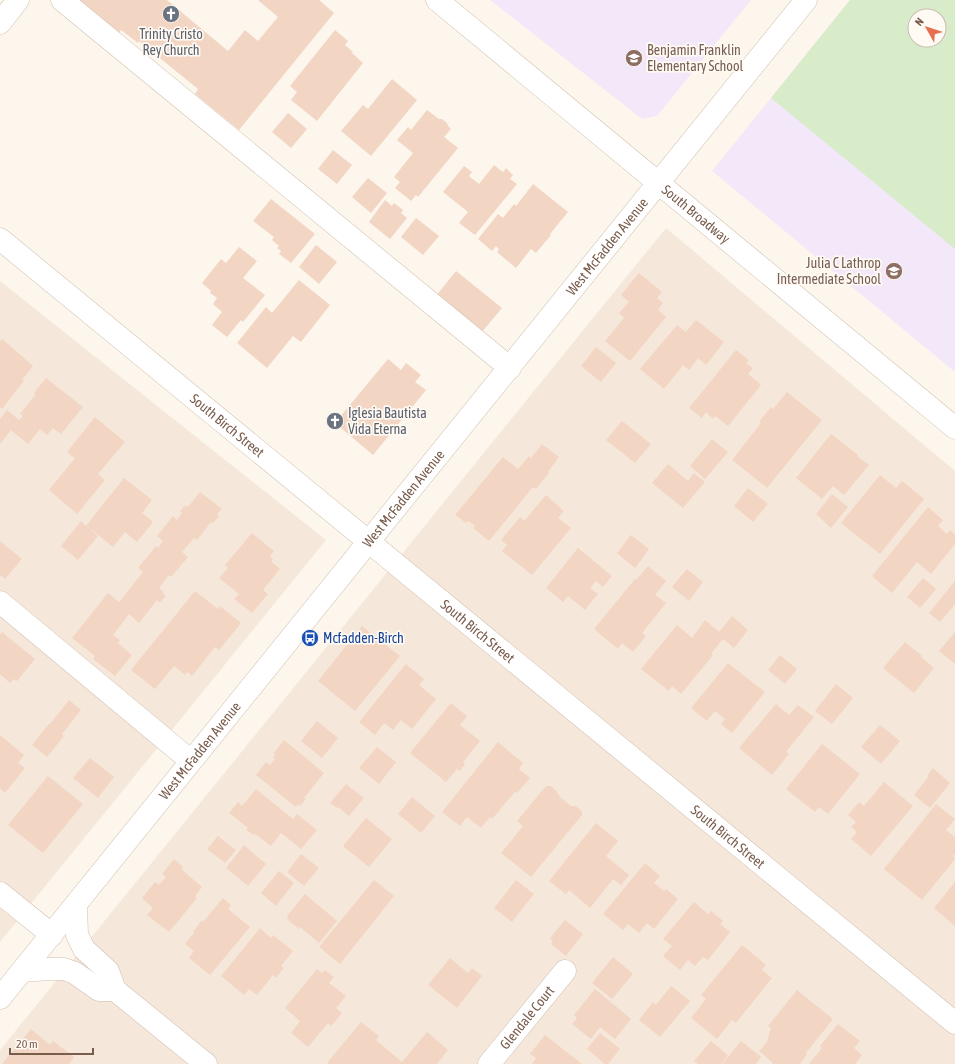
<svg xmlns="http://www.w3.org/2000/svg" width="955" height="1064" viewBox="0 0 955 1064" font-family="'Asap Condensed',sans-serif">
<rect width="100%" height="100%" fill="#fdf6ec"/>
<g fill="#f5e8da">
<polygon points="666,228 955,471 955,1064 0,1064 0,1050"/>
<polygon points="0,281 326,540 0,942"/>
</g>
<g fill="#f3e8fa" fill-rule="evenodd">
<polygon points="490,0 751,0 657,116 642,119"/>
<path d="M 850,0 L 955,0 L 955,372 L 712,171 ZM 915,16 L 939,16 L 939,40 L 915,40 Z"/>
</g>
<path fill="#d8ecc9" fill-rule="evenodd" d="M 850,0 L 955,0 L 955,249 L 771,98 ZM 915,16 L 939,16 L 939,40 L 915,40 Z"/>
<g fill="#f3d5c3">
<polygon points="77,0 167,0 228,51 245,30 258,41 278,17 258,0 319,0 334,13 239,130 195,94 198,89 139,41 138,43 121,30 118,34"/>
<polygon points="335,30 348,41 345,45 353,52 352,53 363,63 317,121 291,100 297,92 290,86"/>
<polygon points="392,79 417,100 371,156 341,131 363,105 368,109"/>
<polygon points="427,110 439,119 442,119 447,123 448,126 451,129 444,137 458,148 418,197 416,195 411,201 395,188 400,182 394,177 413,153 397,140 408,127 411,130"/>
<polygon points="288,113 307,129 291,148 272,132"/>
<polygon points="333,150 352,165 337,184 318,169"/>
<polygon points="494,165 503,172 506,168 513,175 510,179 517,184 475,235 459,223 468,212 443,192 464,166 472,172 469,176 479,184"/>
<polygon points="368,178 387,193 371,213 352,197"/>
<polygon points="533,184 568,212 550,234 551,235 536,253 531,249 516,268 497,252 499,249 496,246 492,251 478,239 498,214 503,218 514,204 516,206"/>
<polygon points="271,199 315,234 291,263 279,254 281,251 277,248 279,246 272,240 274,237 253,221"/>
<polygon points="385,200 392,206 394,203 403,210 401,213 407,218 390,239 369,222"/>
<polygon points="416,218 439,236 423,255 401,237"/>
<polygon points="316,245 337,262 319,284 299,267"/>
<polygon points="239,247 257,261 243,278 265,295 243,322 241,320 227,337 212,325 222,312 213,304 217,298 210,293 211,291 202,283 221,259 226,263"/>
<polygon points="456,271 502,308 481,333 436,296"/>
<polygon points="639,273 662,292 657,298 663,303 658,310 666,317 630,361 605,341 624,318 619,313 629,302 621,295"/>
<polygon points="299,280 330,305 301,342 293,336 267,368 237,343 266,307 272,313"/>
<polygon points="696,320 724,342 706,365 698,358 689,370 683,365 664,389 640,369 677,325 686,332"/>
<polygon points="2,339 33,366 22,380 24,381 2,409 0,407 0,341"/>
<polygon points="596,347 616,363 601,382 581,366"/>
<polygon points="736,350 749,360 746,363 753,368 748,374 761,385 728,426 715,416 713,419 706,412 702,418 689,408"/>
<polygon points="388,359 401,370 406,363 421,375 415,382 426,390 373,455 335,423"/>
<polygon points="46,378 83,407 61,434 53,428 47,435 40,429 28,444 11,430 0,444 0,419 7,410 19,420 23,416 20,414 36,394 34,393"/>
<polygon points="787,392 822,420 767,488 732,460 761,423 759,422 771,407 773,409"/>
<polygon points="95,417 125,442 98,474 105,480 77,514 49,490 75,458 67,452"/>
<polygon points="622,421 651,444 635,463 606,440"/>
<polygon points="831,434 858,455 857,456 869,465 844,495 833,486 822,499 796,478"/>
<polygon points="712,439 728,452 705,479 690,466"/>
<polygon points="542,444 559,457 548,472 549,473 536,489 533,487 489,541 473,528 475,526 468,521 466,523 455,515 503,457 518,469 529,456 531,458"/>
<polygon points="668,464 688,481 694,473 705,482 683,508 652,483"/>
<polygon points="880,475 896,488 902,481 924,499 880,554 841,523"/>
<polygon points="124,478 152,500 142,513 153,522 137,542 125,532 113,547 87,526 98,536 78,560 61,546 81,521 86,526"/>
<polygon points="748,488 768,504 753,522 734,506"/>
<polygon points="200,492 222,509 217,514 219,516 213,523 211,522 197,540 194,538 182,552 188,557 171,577 169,575 159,588 164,592 163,594 166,596 160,603 157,600 139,623 129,614 113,635 120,640 118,643 132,655 115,676 93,659 95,656 72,638 108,593 119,602 143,572 138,568 156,546 158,548 163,541 157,536 173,516 177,520 182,513 180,511 186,505 188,507"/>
<polygon points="832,494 848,507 831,528 816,514"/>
<polygon points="546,495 564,511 558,518 571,528 532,575 502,551 507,545 501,540 520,517 524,521"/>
<polygon points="928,507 943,520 938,526 947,534 950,530 955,534 955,544 931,574 917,562 892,593 872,576"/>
<polygon points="252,533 274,551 270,556 273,559 271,561 280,569 263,590 268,594 252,613 234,599 239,594 219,578 228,568 225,565"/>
<polygon points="631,535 649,549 635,568 617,553"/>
<polygon points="0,541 22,559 5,579 0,575"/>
<polygon points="578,548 612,576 603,587 596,581 590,588 598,594 585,610 568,596 563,602 546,588"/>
<polygon points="648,566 666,581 655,595 666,603 642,633 646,636 633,652 622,643 618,649 594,629 635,579 636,580"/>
<polygon points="687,569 703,582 689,601 672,587"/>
<polygon points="923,578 936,589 920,608 907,597"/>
<polygon points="955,581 955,604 940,622 929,613"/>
<polygon points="195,591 218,609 220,606 241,623 219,650 215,647 192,676 187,672 185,675 174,666 155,689 131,670"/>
<polygon points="732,616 748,630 734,648 723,639 711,654 713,655 681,694 672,686 669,691 641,669 677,625 692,638 705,620 719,632"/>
<polygon points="362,626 400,656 355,711 318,681"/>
<polygon points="2,632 35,659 17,681 13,679 10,683 0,674 0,634"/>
<polygon points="955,632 955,664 939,651"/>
<polygon points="905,642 922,656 921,657 934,668 914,693 883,668"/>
<polygon points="780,655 797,669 785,684 768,670"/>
<polygon points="728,663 765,692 732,733 721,724 725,719 715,711 707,721 691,708"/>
<polygon points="406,664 424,679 419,685 436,699 412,729 401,720 393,730 384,723 375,735 359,722"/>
<polygon points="836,684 853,698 832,724 815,711"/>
<polygon points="69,700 81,710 62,734 64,736 47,757 32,745 49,724 50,724"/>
<polygon points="451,703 467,716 460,725 480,741 463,762 465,764 460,771 457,769 446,782 410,753"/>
<polygon points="776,704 789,715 798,705 814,717 786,752 789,754 772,775 739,748"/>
<polygon points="317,721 338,738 322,758 301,741"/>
<polygon points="880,725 900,741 881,764 861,747"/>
<polygon points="0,735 24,755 18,763 25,768 5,793 0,788"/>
<polygon points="284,740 324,773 304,798 306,799 300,806 298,804 296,807 256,775 266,762 270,765 275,759 273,758 275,755 274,753"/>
<polygon points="498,742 523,763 519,769 530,778 517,793 515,792 492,819 490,817 481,828 467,817 460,826 442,812"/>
<polygon points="822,744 860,774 828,814 819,807 815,812 786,789"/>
<polygon points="377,747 396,762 379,784 359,768"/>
<polygon points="90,758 114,777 98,798 73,778"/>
<polygon points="933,768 950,783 930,808 914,795 928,777 927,776"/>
<polygon points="48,776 83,804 43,853 8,825"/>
<polygon points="884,782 913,806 871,856 851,839 857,832 851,827 856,822 848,815 859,802 864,806"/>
<polygon points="346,784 364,798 349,816 338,807 337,808 330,803"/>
<polygon points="546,786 551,786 557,792 560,797 571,806 576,806 582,811 582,815 531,877 501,853 523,826 517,821"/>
<polygon points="256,789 293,819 297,814 317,830 301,849 281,833 271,846 255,834 254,835 246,830 248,828 229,813 238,802 242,806"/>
<polygon points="412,797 435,816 421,833 398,814"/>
<polygon points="936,804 955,819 946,830 955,837 955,854 953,856 955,858 955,859 922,900 884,869"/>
<polygon points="366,818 392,839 369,867 343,846"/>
<polygon points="596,823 618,841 606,856 629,875 621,885 613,879 590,908 569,890 566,894 549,881"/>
<polygon points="218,836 236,850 225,863 207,849"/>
<polygon points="244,845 266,864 248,886 226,868"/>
<polygon points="301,854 319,868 304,886 287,872"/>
<polygon points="174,859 183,867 181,869 202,887 195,896 197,898 169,932 147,915 153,908 142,898 155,882 159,885 166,877 162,874"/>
<polygon points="645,863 660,876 654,883 664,891 666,889 678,899 654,929 647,923 639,933 628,924 623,930 603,914"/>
<polygon points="279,871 294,883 276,906 261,893"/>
<polygon points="374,880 394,896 340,964 319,947"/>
<polygon points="516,880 534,894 512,922 494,908"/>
<polygon points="955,882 955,926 934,908"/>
<polygon points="305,894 337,921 319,943 300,927 299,929 287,919 288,918 287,916"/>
<polygon points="223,898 231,905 228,909 250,927 210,975 189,958 194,951 185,944 194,933 193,932 202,920 203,922"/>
<polygon points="694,902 708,914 711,911 723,921 720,924 730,932 708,960 703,957 695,966 688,960 680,970 663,956 672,946 663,939"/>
<polygon points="565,920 583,934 566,956 551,944 553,941 550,938"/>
<polygon points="260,928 271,938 273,935 293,951 281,966 284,968 276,978 273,975 257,995 249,989 244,995 221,976"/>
<polygon points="742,945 766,965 762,970 772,978 736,1023 732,1020 717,1039 691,1018 706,999 701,995"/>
<polygon points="613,957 633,974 612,999 592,983"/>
<polygon points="450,958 468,973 472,968 482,976 457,1008 428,985"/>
<polygon points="317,969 322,973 325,970 334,977 329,983 346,996 336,1008 342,1013 331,1026 328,1023 308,1047 291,1033 300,1021 285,1008"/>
<polygon points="671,986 690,1001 660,1037 639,1020 653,1002 656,1005"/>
<polygon points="595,989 631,1019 615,1039 600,1027 591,1039 572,1024 577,1018 574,1015"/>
<polygon points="797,990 833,1019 806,1053 807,1055 800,1064 772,1064 773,1063 759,1051 767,1042 771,1028 768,1026"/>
<polygon points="361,1022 379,1036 376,1040 402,1062 427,1032 448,1050 437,1064 329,1064 327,1063"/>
<polygon points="838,1024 860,1041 854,1048 862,1055 855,1064 809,1064 822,1048 820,1046"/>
<polygon points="31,1029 50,1045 53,1041 74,1057 69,1064 2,1064"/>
<polygon points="600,1033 620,1049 608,1064 605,1064 587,1049"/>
<polygon points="545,1035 582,1064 532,1064 536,1058 530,1054"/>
<polygon points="711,1041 728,1055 721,1064 698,1064 694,1061"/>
<polygon points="741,1041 761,1057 756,1064 722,1064"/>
</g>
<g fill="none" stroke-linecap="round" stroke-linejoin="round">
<defs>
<g id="minor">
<polyline points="62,0 510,368"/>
<path id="s1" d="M 437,0 L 955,428"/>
<polyline points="0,23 18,0"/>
<path id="s2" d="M 0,239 L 955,1023"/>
<polyline points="0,602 191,761"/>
<polyline points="0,893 52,935"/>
<polyline points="76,904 77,935 84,949 108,971 115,990 206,1064"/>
<polyline points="22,971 49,969 64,969 75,973 99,990 115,990"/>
<path id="s3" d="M 0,998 L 806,0"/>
<path id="s4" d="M 489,1064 L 565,971"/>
</g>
</defs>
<use href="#minor" stroke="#d1beb0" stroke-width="23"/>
<use href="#minor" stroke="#fff" stroke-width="22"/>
</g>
<defs>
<symbol id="church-disc" viewBox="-11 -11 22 22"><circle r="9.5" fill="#6b7280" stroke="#fffaf3"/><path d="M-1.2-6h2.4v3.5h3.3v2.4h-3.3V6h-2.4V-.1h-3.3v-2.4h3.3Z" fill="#fff"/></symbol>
<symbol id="school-disc" viewBox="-11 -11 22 22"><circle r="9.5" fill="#8d6e63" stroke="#fffaf3"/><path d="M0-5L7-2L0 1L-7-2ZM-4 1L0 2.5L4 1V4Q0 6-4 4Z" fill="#fff"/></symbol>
<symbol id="bus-disc" viewBox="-11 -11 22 22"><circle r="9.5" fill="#1a4fb4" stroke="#fffaf3"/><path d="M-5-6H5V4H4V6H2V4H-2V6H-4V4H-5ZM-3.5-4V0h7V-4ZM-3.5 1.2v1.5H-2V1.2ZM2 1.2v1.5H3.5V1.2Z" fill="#fff"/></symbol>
</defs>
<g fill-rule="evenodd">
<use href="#church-disc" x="161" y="4" width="20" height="20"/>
<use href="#school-disc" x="624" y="48" width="20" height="20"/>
<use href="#school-disc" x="884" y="261" width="20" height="20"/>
<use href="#church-disc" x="325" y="411" width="20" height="20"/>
<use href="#bus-disc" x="300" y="628" width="20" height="20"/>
</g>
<g text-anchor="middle" stroke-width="3.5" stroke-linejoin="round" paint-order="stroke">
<g font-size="14" fill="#5b616d" stroke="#fffaf3">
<text x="171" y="39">Trinity Cristo<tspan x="171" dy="16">Rey Church</tspan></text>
<text x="348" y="418" text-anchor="start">Iglesia Bautista<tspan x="348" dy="16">Vida Eterna</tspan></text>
</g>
<g font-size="14" fill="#785e54" stroke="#fffaf3" text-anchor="start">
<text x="647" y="55">Benjamin Franklin<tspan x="647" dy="16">Elementary School</tspan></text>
<text x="881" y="268" text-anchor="end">Julia C Lathrop<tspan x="881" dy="16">Intermediate School</tspan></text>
</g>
<g font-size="14" fill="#7a5c4d" stroke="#fffaf3">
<text dy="5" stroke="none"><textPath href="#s1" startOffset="336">South Broadway</textPath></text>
<text dy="5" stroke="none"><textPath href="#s3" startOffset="966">West McFadden Avenue</textPath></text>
<text dy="5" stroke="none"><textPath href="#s2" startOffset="294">South Birch Street</textPath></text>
<text dy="5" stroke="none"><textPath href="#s3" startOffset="642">West McFadden Avenue</textPath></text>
<text dy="5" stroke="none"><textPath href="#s2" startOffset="618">South Birch Street</textPath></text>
<text dy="5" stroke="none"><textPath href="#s3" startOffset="318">West McFadden Avenue</textPath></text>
<text dy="5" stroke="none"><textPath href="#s2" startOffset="942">South Birch Street</textPath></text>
<text dy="5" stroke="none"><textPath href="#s4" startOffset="60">Glendale Court</textPath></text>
</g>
<g font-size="14" fill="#164399" stroke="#fffaf3" text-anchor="start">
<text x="323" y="643">Mcfadden-Birch</text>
</g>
</g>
<g transform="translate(927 28) rotate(309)"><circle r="19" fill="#fffaf3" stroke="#cabbb1"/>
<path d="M0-3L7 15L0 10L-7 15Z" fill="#e76f51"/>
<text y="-6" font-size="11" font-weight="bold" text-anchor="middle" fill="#7a5c4d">N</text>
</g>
<path d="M10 1048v6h83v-6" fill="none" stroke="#7a5c4d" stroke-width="2"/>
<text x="16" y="1048" font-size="12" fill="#7a5c4d" stroke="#fffaf3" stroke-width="3" paint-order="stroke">20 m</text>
</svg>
